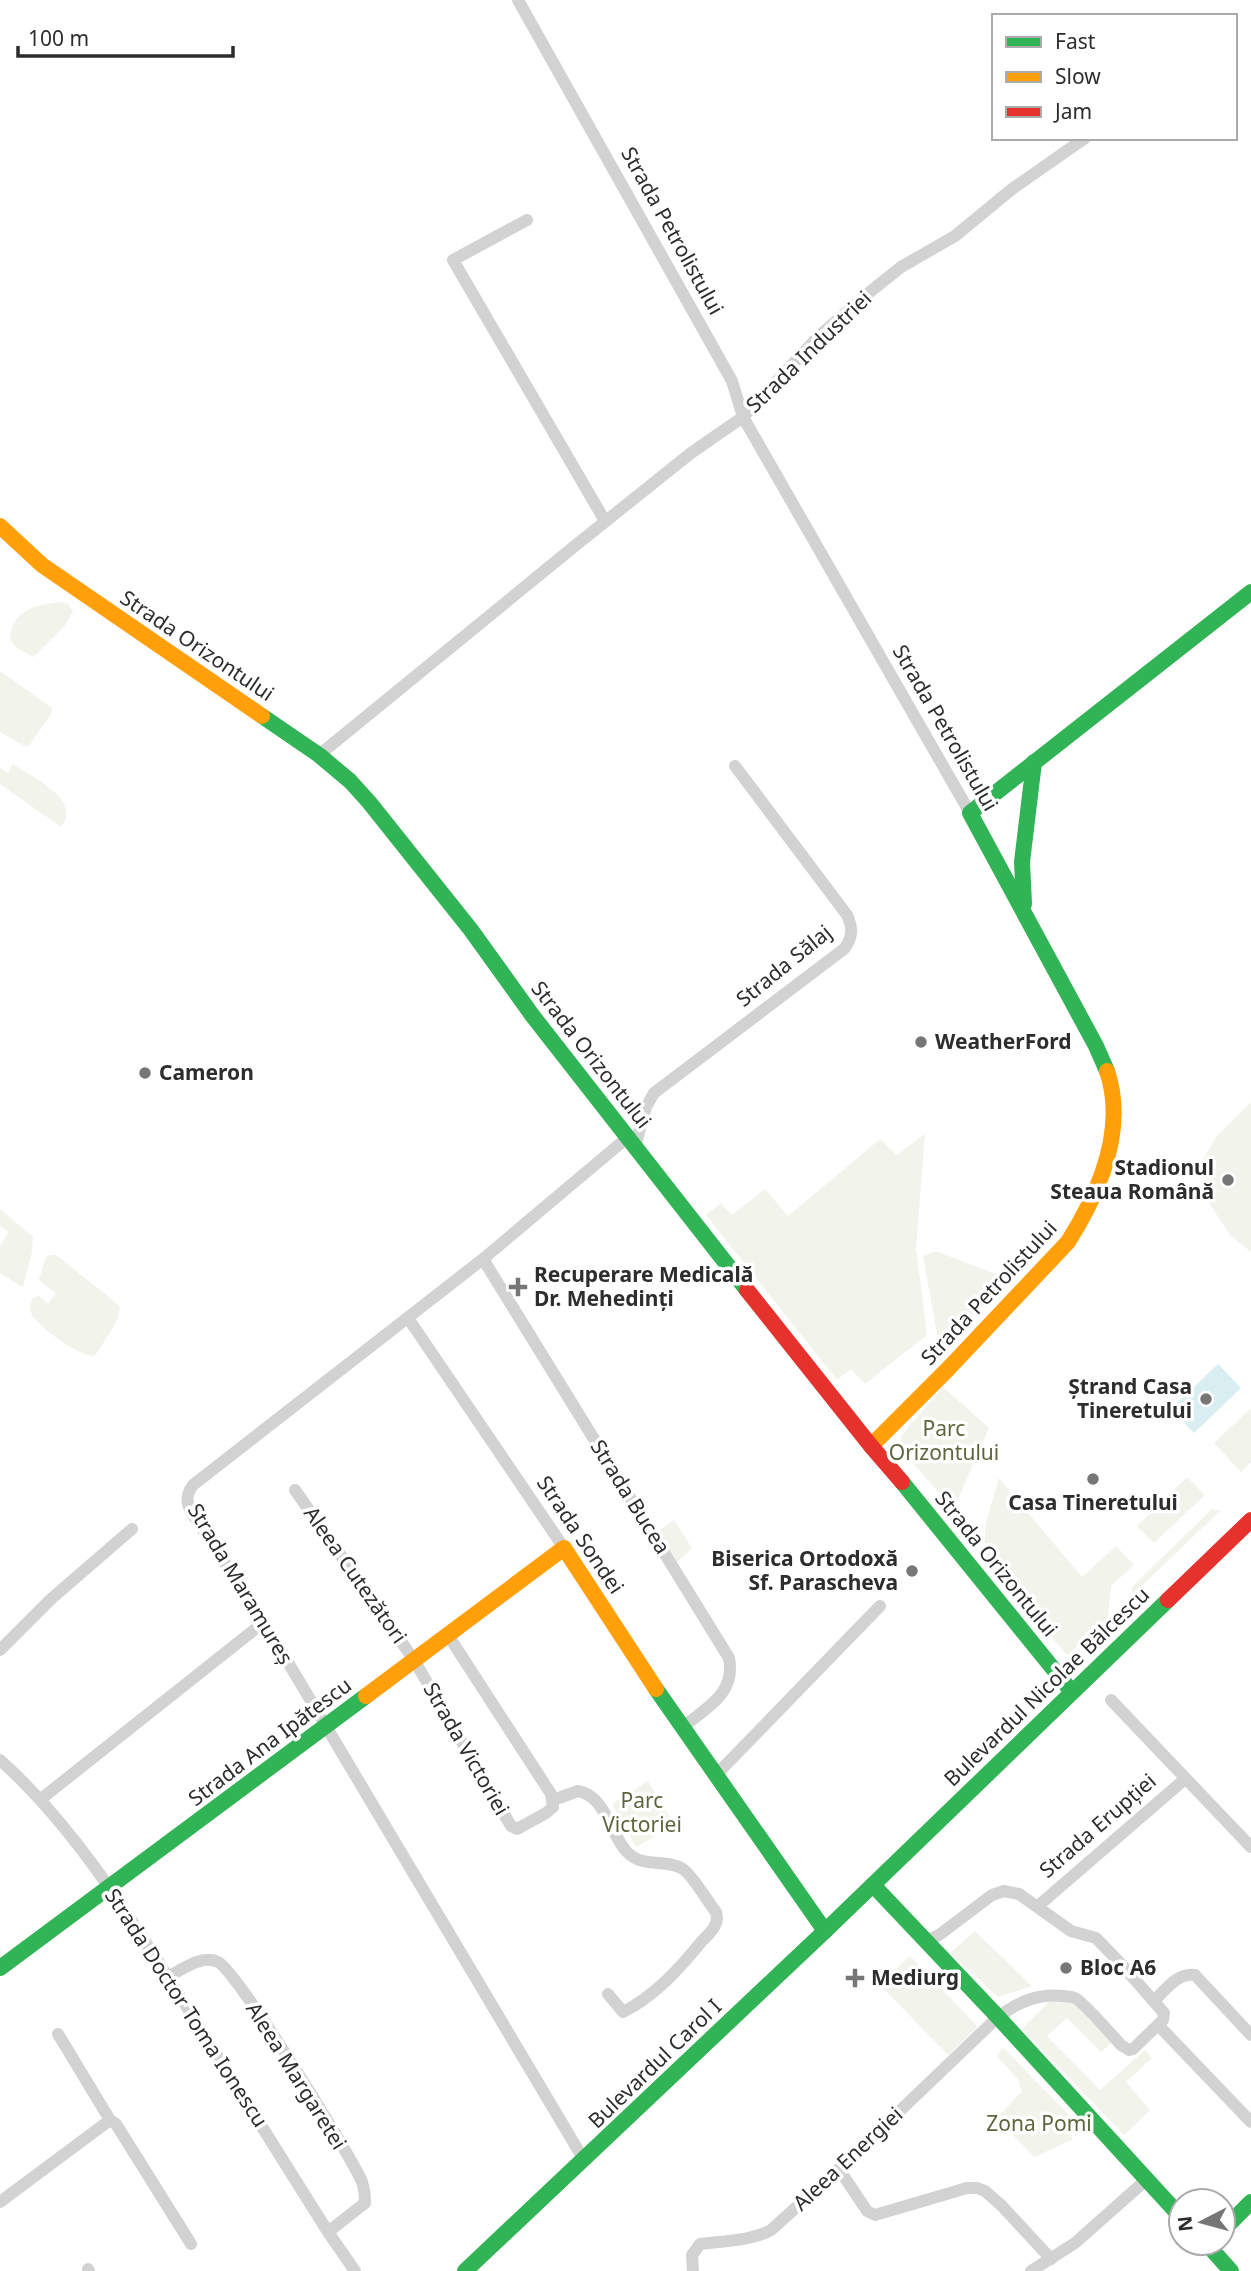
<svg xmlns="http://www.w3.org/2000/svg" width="1251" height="2271" viewBox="0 0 1251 2271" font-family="'Noto Sans',sans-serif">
<rect width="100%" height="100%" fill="#fff"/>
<g fill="#f2f3eb">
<path d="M 62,602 L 68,604 L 73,611 L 66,624 L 38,653 L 33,657 L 17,648 L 10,640 C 11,610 36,604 62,602 Z"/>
<polygon points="0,671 52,708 51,714 29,746 24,746 0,732"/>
<path d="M 13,764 C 30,776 84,800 61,827 L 0,784 L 0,768 L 8,773 Z"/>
<polygon points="1251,1102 1251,1252 1230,1235 1207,1200 1202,1161 1217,1136"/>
<polygon points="925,1134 916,1248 927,1335 865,1384 851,1369 837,1380 706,1215 721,1203 732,1215 765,1189 788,1216 880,1139 897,1155"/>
<polygon points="0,1209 33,1237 32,1252 23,1287 0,1273 0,1246 9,1232 0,1226"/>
<polygon points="936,1251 1006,1278 940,1351 923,1256"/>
<path d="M 51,1255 L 56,1255 L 114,1301 L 120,1308 C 119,1323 105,1339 97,1353 L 93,1356 C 77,1355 40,1328 32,1315 C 30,1311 30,1308 30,1304 L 33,1298 L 39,1296 L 48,1304 L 56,1293 L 43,1284 L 39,1279 L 46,1257 Z"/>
<polygon points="943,1387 989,1428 956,1504 950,1504 944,1498 902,1451 901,1436"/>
<polygon points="1251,1408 1251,1462 1241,1472 1214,1443"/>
<polygon points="1187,1477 1205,1495 1154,1543 1137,1526"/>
<path d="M 999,1478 L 1082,1577 L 1116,1546 L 1134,1565 L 1111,1586 L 1108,1618 L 1067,1655 L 1031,1613 L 987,1555 C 979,1531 993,1502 999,1478 Z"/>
<polygon points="1212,1509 1220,1511 1132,1595 1132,1587"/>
<polygon points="674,1520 692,1548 677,1562 658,1531"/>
<polygon points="648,1781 674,1825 636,1847 612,1804"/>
<polygon points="975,1931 1032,1986 998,1997 950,1953"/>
<polygon points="910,1956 978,2027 948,2055 880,1985"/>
<polygon points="1069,1999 1112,2042 1101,2052 1067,2018 1047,2036 1100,2090 1145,2050 1152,2058 1126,2082 1150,2110 1124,2135 1022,2029 1051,2000"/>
<polygon points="1003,2047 1069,2115 1072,2140 1034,2157 997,2118 1022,2091 1018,2080 997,2056"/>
</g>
<polygon fill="#d8eef0" points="1218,1364 1241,1388 1194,1433 1171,1409"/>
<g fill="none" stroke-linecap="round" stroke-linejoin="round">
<g stroke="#d2d2d2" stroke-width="12">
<polyline points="518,0 732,381 743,417 970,813"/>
<polyline points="527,220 453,260 605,521"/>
<polyline points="319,755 576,545 691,453 743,417 819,336 871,291 901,267 955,236 1012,189 1085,138"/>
<path d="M 635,1147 L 646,1107 L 654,1093 L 844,949 C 853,937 853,928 847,915 L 735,766"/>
<path d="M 483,1259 L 729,1658 C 736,1694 707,1707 682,1728"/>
<polyline points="408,1318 564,1548"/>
<polyline points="295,1490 414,1660 511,1826 517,1829 546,1813 553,1807 551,1794 448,1635"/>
<polyline points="0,1650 51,1599 132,1529"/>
<polyline points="1111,1700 1251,1847"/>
<path d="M 0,1760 C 75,1827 129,1916 183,2001 C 231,2078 280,2155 328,2232 L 355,2271"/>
<polyline points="715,1776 880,1606"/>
<polyline points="41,1799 264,1622"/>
<path d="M 553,1800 L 578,1791 C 606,1796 610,1834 627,1852 C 643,1869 665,1858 683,1869 C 694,1877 707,1901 716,1912 C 717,1917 718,1919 716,1923 C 714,1930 707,1936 702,1941 C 680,1968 655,1996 623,2012 L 608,1994"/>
<polyline points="1038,1906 1185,1779"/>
<path d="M 168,1977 C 181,1970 202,1954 218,1962 C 236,1970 351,2155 362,2182 C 365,2190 365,2196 365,2203 L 328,2232"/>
<path d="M 1155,2000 C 1166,1989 1177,1973 1195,1975 L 1251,2035"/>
<polyline points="1159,2026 1251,2122"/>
<polyline points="58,2034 110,2120 116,2124 191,2244"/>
<path d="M 584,2160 L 264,1622 L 191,1512 C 186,1502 186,1494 193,1485 L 483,1259 L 628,1137"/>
<polyline points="839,2169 867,2211 875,2215 967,2188 977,2188 985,2191 1002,2206 1051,2259"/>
<polyline points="0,2202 110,2120"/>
<polyline points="88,2269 89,2271"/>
<path d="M 693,2271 L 692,2255 L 700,2244 C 723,2241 751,2241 771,2230 L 839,2169 L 998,2017 C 1018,2002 1038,1993 1064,1996 C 1067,1997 1071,1996 1075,1998 C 1083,2002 1113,2036 1121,2045 L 1129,2050 L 1133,2049 L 1163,2020 L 1164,2013 L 1122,1965 L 1096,1938 L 1071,1931 L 1019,1894 L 1004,1891 L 992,1895 L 939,1935 L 926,1941"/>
<polyline points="1031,2271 1075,2243 1146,2180"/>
</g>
<g stroke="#30b455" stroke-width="16">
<polyline points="262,716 319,755 350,781 369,802 471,930 532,1015 747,1290"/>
<polyline points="1024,904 1022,862 1034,762"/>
<polyline points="1107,1071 1096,1046 970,813 1251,592"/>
<polyline points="902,1482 1072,1692"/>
<polyline points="656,1689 825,1931"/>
<polyline points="873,1885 998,2017 1181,2217"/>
<polyline points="0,1968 366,1696"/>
<polyline points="1223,2230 1251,2202"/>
<polyline points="1206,2243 1231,2271"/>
<polyline points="465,2271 825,1931 1168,1600"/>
</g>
<g stroke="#ff9f0a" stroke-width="16">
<polyline points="0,526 42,565 262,716"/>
<path d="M 871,1446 L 948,1369 L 1068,1242 C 1099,1193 1127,1130 1107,1071"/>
<polyline points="366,1696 564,1548 656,1689"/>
</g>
<g stroke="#e5322d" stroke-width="16">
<polyline points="747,1290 871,1446 902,1482"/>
<polyline points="1168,1600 1251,1520"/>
</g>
</g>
<g fill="#767676" stroke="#fff" stroke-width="2.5">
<circle cx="921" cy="1042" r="7"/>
<circle cx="145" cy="1073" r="7"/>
<circle cx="1228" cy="1180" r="7"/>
<path d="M514.5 1276.5h7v7h7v7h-7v7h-7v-7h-7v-7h7z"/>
<circle cx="1206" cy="1399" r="7"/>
<circle cx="1093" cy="1479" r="7"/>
<circle cx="912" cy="1571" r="7"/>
<circle cx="1066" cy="1968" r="7"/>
<path d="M851.5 1967.5h7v7h7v7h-7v7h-7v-7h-7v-7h7z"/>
</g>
<g text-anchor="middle" stroke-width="7" stroke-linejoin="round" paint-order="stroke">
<g font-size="21" fill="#2d2d2d" stroke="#fff">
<text transform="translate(672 231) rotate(61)" y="7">Strada Petrolistului</text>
<text transform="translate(809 352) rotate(-44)" y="7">Strada Industriei</text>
<text transform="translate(197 646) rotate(34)" y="7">Strada Orizontului</text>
<text transform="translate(945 728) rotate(60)" y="7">Strada Petrolistului</text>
<text transform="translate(784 966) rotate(-39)" y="7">Strada Sălaj</text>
<text transform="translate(591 1055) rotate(52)" y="7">Strada Orizontului</text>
<text transform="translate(989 1293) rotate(-47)" y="7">Strada Petrolistului</text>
<text transform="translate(630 1497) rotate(58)" y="7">Strada Bucea</text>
<text transform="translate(580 1535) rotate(56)" y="7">Strada Sondei</text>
<text transform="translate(996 1564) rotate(51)" y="7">Strada Orizontului</text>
<text transform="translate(355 1575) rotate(55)" y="7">Aleea Cutezători</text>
<text transform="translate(240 1584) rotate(59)" y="7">Strada Maramureș</text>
<text transform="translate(1047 1687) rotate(-44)" y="7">Bulevardul Nicolae Bălcescu</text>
<text transform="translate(270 1742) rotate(-37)" y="7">Strada Ana Ipătescu</text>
<text transform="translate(466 1749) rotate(60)" y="7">Strada Victoriei</text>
<text transform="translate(1098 1826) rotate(-41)" y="7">Strada Erupției</text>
<text transform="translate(186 2008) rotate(57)" y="7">Strada Doctor Toma Ionescu</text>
<text transform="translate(655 2064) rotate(-44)" y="7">Bulevardul Carol I</text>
<text transform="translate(296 2076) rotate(58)" y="7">Aleea Margaretei</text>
<text transform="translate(848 2159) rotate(-43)" y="7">Aleea Energiei</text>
</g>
<g font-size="21" font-weight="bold" fill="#2d2d2d" stroke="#fff" text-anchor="start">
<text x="935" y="1049">WeatherFord</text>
<text x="159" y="1080">Cameron</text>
<text x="1214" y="1175" text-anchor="end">Stadionul<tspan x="1214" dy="24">Steaua Română</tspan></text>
<text x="534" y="1282">Recuperare Medicală<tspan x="534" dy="24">Dr. Mehedinți</tspan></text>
<text x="1192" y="1394" text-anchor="end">Ștrand Casa<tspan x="1192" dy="24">Tineretului</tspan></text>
<text x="1093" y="1510" text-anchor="middle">Casa Tineretului</text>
<text x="898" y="1566" text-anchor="end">Biserica Ortodoxă<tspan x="898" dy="24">Sf. Parascheva</tspan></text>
<text x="1080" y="1975">Bloc A6</text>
<text x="871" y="1985">Mediurg</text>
</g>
<g font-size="21" fill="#5c663c" stroke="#fff">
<text x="944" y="1436">Parc<tspan x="944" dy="24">Orizontului</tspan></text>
<text x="642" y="1808">Parc<tspan x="642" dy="24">Victoriei</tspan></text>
<text x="1039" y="2131">Zona Pomi</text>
</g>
</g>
<rect x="992" y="14" width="245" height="126" fill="#ffffff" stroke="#ababab" stroke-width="2"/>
<rect x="1006" y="37" width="35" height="10" fill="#30b455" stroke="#ababab" stroke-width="2"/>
<text x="1055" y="49" font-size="21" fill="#2d2d2d">Fast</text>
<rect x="1006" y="72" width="35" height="10" fill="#ff9f0a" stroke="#ababab" stroke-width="2"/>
<text x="1055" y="84" font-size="21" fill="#2d2d2d">Slow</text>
<rect x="1006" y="107" width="35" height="10" fill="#e5322d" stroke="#ababab" stroke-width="2"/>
<text x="1055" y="119" font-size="21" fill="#2d2d2d">Jam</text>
<g transform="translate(1202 2222) rotate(264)"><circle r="33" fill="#ffffff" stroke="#ababab" stroke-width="2"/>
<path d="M0-5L12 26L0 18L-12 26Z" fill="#767676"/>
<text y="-10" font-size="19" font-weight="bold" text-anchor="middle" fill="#2d2d2d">N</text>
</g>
<path d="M18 46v10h215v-10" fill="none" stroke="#2d2d2d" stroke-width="3.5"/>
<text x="28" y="46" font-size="21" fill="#2d2d2d" stroke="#ffffff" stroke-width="5" paint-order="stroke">100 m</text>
</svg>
